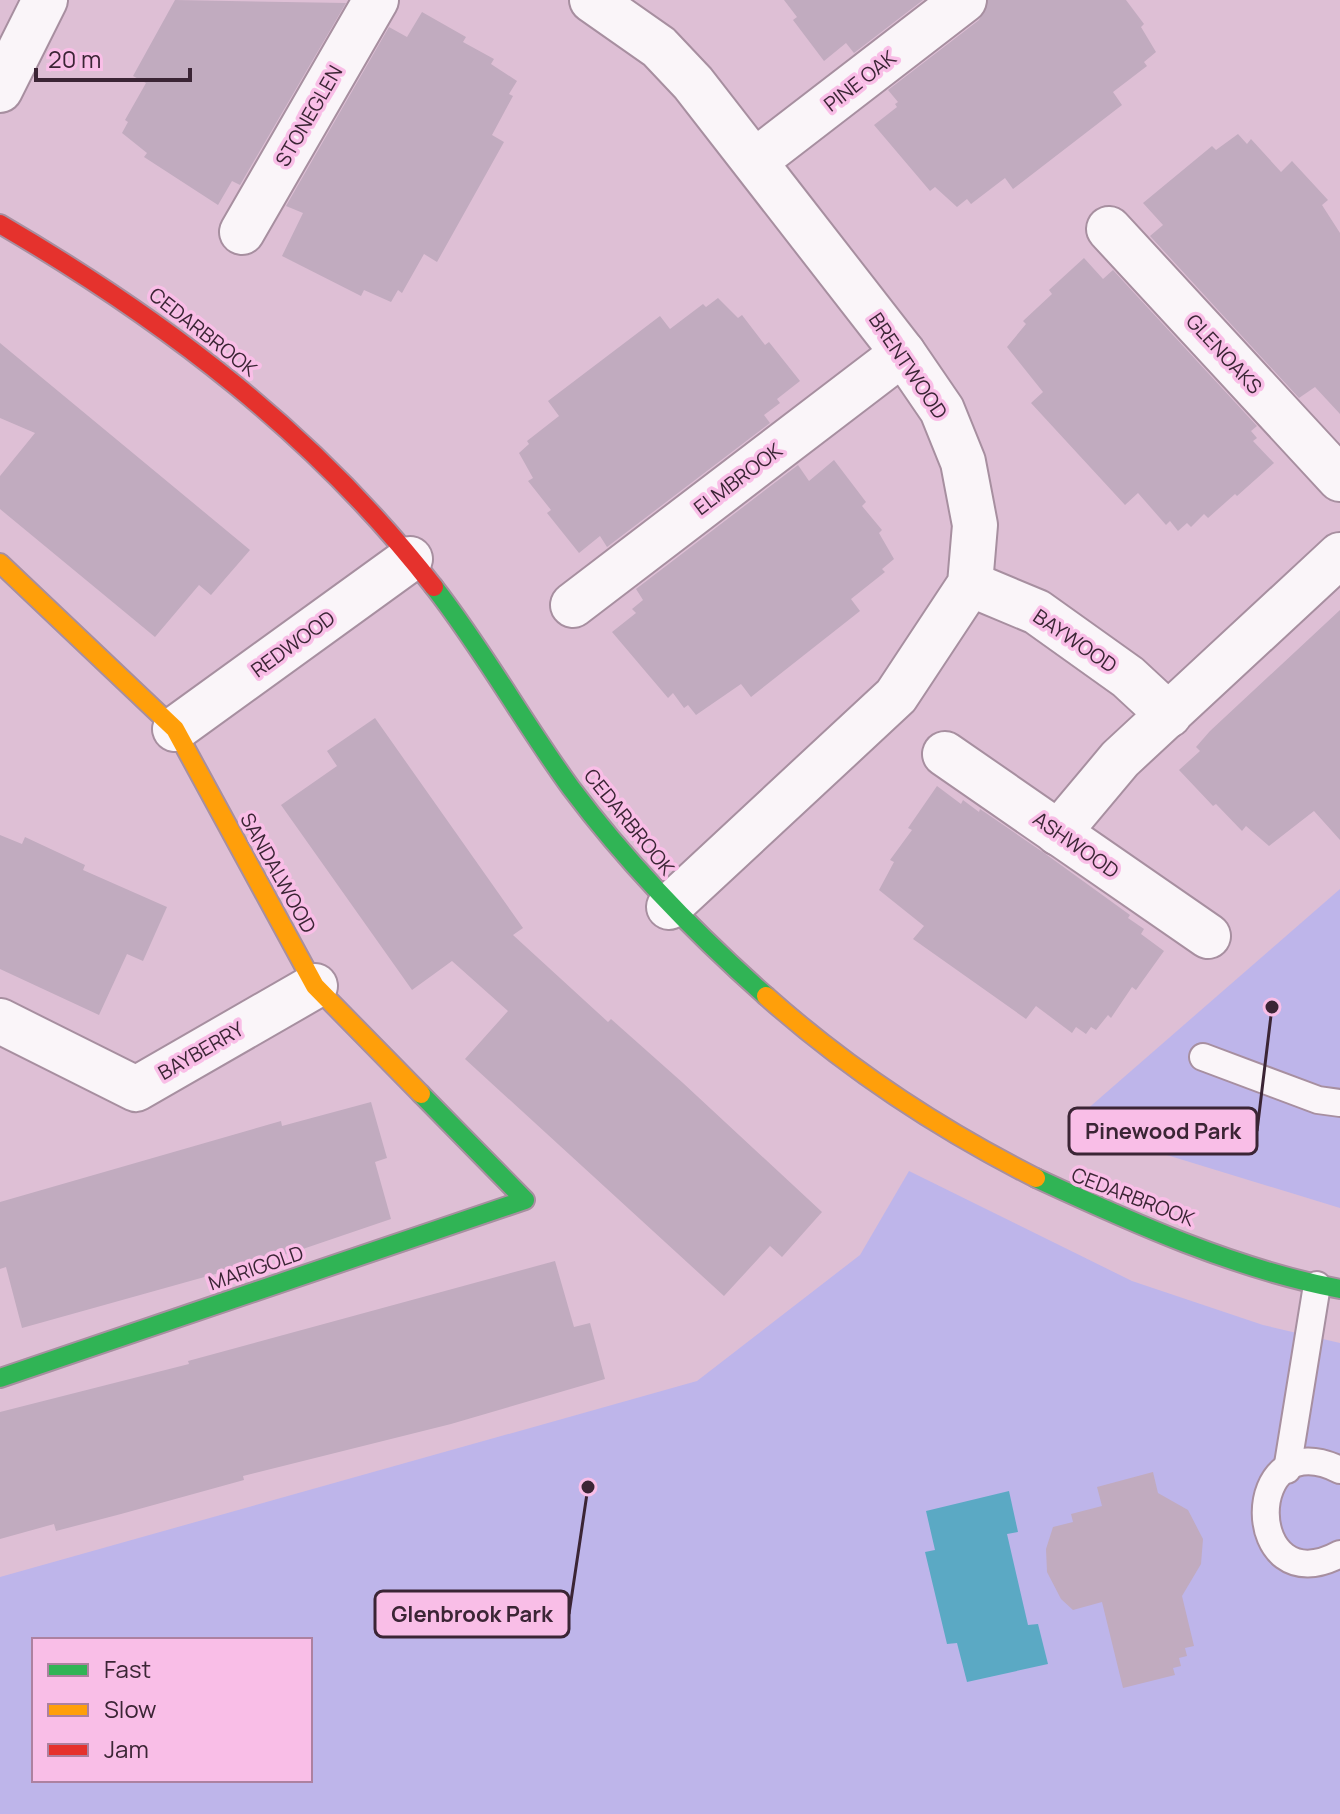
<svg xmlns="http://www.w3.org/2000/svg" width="1340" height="1814" viewBox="0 0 1340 1814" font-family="Manrope,sans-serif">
<rect width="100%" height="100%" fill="#debfd5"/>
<g fill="#beb5ea" fill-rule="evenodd">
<polygon points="1340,889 1340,1208 1069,1125"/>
<path d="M 909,1171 L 1132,1281 L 1263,1325 L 1340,1343 L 1340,1814 L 0,1814 L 0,1577 L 697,1381 L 860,1255 ZM 34,1640 L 310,1640 L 310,1780 L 34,1780 Z"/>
</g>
<polygon fill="#5ba9c4" points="1009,1491 1018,1532 1007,1534 1028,1625 1038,1624 1048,1664 967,1682 957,1643 947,1644 925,1552 935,1550 926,1511"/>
<g fill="#c1abbf">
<polygon points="175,0 346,3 240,185 232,181 218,205 144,157 147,153 122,133 128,122 125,120 146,83 133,76"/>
<polygon points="784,0 923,0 854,53 846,43 824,61 793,20 797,17"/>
<polygon points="988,0 1126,0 1144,24 1141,27 1156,52 1144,62 1147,66 1113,92 1122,105 1013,189 1005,178 971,204 967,199 957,207 935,187 930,191 874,125 897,107 895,104 898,102 888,90 979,20"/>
<polygon points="422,12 466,37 463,42 494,59 491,64 517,81 509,94 513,96 492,135 504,142 437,262 424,254 402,293 398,290 391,302 364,290 361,296 282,256 303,213 286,206 389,27 407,37"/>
<polygon points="1238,134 1247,144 1251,139 1281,172 1292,161 1328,200 1322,205 1340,233 1340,414 1315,387 1299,398 1150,236 1163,225 1143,203 1212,146 1216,150"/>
<polygon points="1084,258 1103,279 1113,270 1257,426 1251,431 1257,438 1253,441 1274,463 1237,496 1235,494 1208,518 1204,514 1191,527 1187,523 1178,531 1170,521 1166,525 1138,493 1125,505 1031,403 1043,392 1007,347 1026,324 1023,321 1052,294 1049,290"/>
<polygon points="718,298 738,318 742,315 765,345 769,342 800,381 777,399 780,403 764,415 770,423 607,547 600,536 579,553 547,513 551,510 528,481 533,478 519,453 529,444 527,441 559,416 548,401 660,316 670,329 703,304 706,307"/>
<polygon points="0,343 250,550 211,595 199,585 155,637 0,509 0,476 35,433 0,418"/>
<polygon points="834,460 866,502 862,506 882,530 879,533 894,559 882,569 885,572 851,599 860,611 751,697 741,684 696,715 688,705 684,708 673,693 668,698 612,632 636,613 632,609 643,600 636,589 798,465 809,481"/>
<polygon points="1340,610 1340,840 1314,811 1269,846 1246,826 1242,831 1216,804 1213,806 1179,770 1200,751 1196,747 1210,731"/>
<polygon points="375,718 523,928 513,935 608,1022 611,1019 683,1083 822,1212 782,1257 770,1246 724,1296 465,1059 508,1011 452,961 412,990 281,805 337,766 327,751"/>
<polygon points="937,786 961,804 963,800 979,812 980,809 1047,855 1130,915 1128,918 1144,929 1141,934 1164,951 1136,990 1132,987 1111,1018 1108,1015 1096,1030 1091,1027 1086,1034 1076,1027 1072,1033 1036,1006 1026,1019 913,939 924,926 879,890 894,862 890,860 912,830 908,828"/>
<polygon points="0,835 22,844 25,837 85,865 83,870 167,907 143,961 127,954 99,1015 0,969"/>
<polygon points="371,1102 387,1158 375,1162 391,1219 294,1252 22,1328 6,1267 0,1269 0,1202 281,1121 282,1126"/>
<polygon points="555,1261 574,1327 590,1323 605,1379 451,1424 243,1476 244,1480 121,1514 56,1531 54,1524 0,1539 0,1412 189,1364 188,1361"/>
<polygon points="1153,1472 1158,1493 1188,1510 1203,1539 1201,1564 1182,1596 1194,1646 1185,1648 1187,1656 1179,1658 1181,1666 1173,1668 1175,1675 1123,1688 1102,1602 1073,1610 1061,1599 1047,1572 1046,1549 1053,1527 1073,1522 1071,1514 1102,1506 1097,1487"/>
</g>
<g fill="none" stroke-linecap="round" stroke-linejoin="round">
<defs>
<g id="lane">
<polyline points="1203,1057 1318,1100 1340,1103"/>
<polyline points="1287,1470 1317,1285"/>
<path d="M 1340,1470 C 1240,1420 1242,1607 1340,1554"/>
</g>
<g id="street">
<polyline points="592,0 659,47 693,83 903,353 942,410 963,462 975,525 970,584 896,696 669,907"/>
<polyline points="0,90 45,0"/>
<polyline points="755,161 964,0"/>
<polyline points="1109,229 1340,479"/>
<polyline points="242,232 376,0"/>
<polyline points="970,584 1037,612 1128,677 1169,715"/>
<polyline points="573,605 903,353"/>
<polyline points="175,729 410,559"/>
<polyline points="945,754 1208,936"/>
<polyline points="1058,833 1120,759 1340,555"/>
<polyline points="0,1021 136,1089 315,986"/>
</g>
<g id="fast">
<path d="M 434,587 C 484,651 523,722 571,788 C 628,864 695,933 766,996"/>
<path d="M 1036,1178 C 1133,1223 1235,1269 1340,1289"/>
<polyline points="0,1378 525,1200 421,1094"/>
</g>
<g id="slow">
<polyline points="0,563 175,729 315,986 421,1094"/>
<path d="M 766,996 C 847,1068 939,1129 1036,1178"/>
</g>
<path id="jam" d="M 0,224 C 166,321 315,434 434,587"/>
</defs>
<use href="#lane" stroke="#a78fa0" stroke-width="30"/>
<use href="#street" stroke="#a78fa0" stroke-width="48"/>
<use href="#fast" stroke="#a78fa0" stroke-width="22"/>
<use href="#slow" stroke="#a78fa0" stroke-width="22"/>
<use href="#jam" stroke="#a78fa0" stroke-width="22"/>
<use href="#lane" stroke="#faf5f9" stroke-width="26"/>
<use href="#street" stroke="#faf5f9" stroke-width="44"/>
<use href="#fast" stroke="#30b455" stroke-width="18"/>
<use href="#slow" stroke="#ff9f0a" stroke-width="18"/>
<use href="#jam" stroke="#e5322d" stroke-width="18"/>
</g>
<g text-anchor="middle" stroke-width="7" stroke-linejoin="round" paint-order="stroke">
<g font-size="20" fill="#3b2535" stroke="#f9bee7">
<text transform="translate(860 81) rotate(-38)" y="7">PINE OAK</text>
<text transform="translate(309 116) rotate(-60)" y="7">STONEGLEN</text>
<text transform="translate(203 332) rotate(38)" y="7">CEDARBROOK</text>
<text transform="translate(1224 354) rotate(47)" y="7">GLENOAKS</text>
<text transform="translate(908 366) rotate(56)" y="7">BRENTWOOD</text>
<text transform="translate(738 479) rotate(-37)" y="7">ELMBROOK</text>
<text transform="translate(1075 641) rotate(34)" y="7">BAYWOOD</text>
<text transform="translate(293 644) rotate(-36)" y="7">REDWOOD</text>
<text transform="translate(629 822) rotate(51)" y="7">CEDARBROOK</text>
<text transform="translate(1076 845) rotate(35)" y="7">ASHWOOD</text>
<text transform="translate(278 873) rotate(61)" y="7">SANDALWOOD</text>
<text transform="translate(201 1051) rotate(-30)" y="7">BAYBERRY</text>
<text transform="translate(1133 1197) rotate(21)" y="7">CEDARBROOK</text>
<text transform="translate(256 1268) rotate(-19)" y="7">MARIGOLD</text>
</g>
</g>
<path fill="none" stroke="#3b2535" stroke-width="3" d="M1272 1007L1257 1131M588 1487L569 1614"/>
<g fill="#3b2535" stroke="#f9bee7" stroke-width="3">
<circle cx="1272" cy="1007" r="8"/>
<circle cx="588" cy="1487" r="8"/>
</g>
<g fill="#f9bee7" stroke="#3b2535" stroke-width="3">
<rect x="1069" y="1108" width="188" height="46" rx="8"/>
<rect x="375" y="1591" width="194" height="46" rx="8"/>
</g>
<g font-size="22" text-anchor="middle" font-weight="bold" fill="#3b2535">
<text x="1163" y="1139">Pinewood Park</text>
<text x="472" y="1622">Glenbrook Park</text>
</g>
<rect x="32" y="1638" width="280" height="144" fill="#f9bee7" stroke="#ad81a0" stroke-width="2"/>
<rect x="48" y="1664" width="40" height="12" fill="#30b455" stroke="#ad81a0" stroke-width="2"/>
<text x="104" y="1678" font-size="24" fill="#3b2535">Fast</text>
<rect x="48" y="1704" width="40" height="12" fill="#ff9f0a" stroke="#ad81a0" stroke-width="2"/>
<text x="104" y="1718" font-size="24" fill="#3b2535">Slow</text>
<rect x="48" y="1744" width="40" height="12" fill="#e5322d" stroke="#ad81a0" stroke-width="2"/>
<text x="104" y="1758" font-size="24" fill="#3b2535">Jam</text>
<path d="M36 68v12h154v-12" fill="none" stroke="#3b2535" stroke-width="4"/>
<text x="48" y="68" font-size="24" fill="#3b2535" stroke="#f9bee7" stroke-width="6" paint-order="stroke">20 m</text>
</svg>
